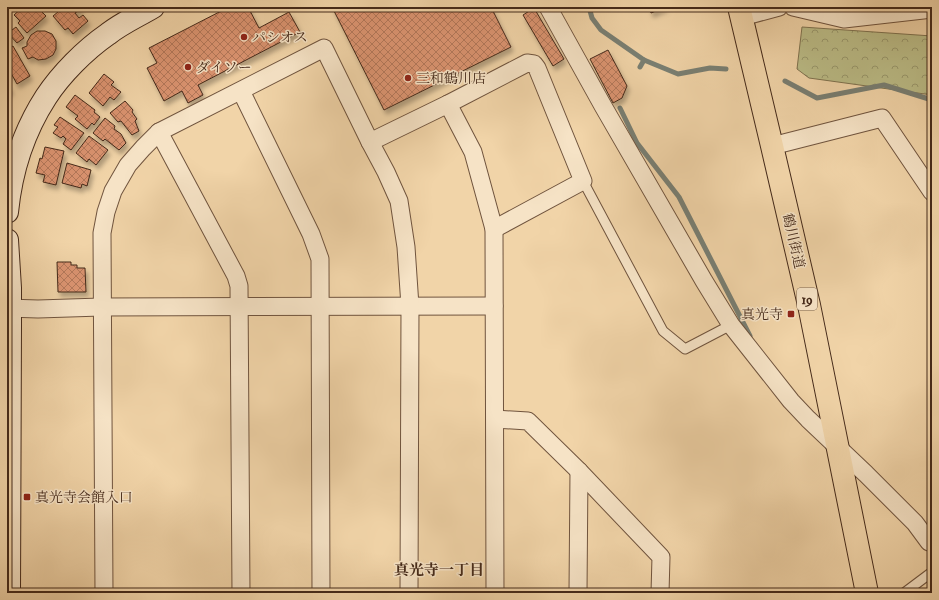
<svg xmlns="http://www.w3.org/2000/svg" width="939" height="600" viewBox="0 0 939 600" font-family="'IM FELL Double Pica','Noto Serif JP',serif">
<defs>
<pattern id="forest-crowns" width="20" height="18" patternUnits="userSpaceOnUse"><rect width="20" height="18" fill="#bbbc87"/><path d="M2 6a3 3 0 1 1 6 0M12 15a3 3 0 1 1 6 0" fill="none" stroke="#9a996e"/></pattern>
<pattern id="building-cross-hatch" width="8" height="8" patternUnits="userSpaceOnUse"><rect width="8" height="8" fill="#da936f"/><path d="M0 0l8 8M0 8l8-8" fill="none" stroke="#b3785a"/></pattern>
<filter id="shadow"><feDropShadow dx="2.5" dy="4.5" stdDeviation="2" flood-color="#0004"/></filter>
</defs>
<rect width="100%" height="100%" fill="#f1d4a8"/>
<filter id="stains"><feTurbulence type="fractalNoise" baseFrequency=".005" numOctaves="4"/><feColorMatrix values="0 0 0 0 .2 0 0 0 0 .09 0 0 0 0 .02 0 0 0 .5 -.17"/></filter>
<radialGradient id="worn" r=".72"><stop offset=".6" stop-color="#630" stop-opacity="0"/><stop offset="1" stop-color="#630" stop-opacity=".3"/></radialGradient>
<polygon fill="url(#forest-crowns)" stroke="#807350" points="802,27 932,36 932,95 809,78 797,69"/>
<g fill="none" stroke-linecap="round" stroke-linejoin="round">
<g stroke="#797f73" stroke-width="5">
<polyline points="589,7 592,18 601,30 644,60 678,74 710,68 726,69"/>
<polyline points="640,67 644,60"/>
<polyline points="785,81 817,98 884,85 932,100"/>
<polyline points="620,108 637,143 679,197 750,336"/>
</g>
</g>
<g fill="url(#building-cross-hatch)" stroke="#452a1a" filter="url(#shadow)">
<polygon points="23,7 37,7 46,16 27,33 18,23 20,21 14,15"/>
<polygon points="64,7 80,7 81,9 75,13 79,18 83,15 88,21 73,34 68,28 65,30 53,16"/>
<polygon points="229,7 248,7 259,28 289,12 300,32 198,85 203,95 188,103 182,91 164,101 147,68 157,63 149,48"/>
<polygon points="332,7 491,7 511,47 384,110"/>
<polygon points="649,7 666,7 651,13"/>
<polygon points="534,8 564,59 553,66 523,15"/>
<polygon points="16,27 24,38 17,43 8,33"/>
<polygon points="37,31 45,31 52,34 56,41 56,49 53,55 46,59 38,60 33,57 28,59 22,48 27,46 27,42 31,35"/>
<polygon points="13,46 30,76 17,84 7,66 7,49"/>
<polygon points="608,50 627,86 622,98 613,103 590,59"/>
<polygon points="104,74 114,82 111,85 121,92 114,100 110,97 103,106 89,93"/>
<polygon points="7,83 11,90 7,93"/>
<polygon points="75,95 95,110 94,112 100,117 94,125 92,123 87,129 75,119 78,116 66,107"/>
<polygon points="125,101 133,110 132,112 137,119 135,121 139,131 132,135 121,121 118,122 110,113"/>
<polygon points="60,117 84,133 71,150 63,144 66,139 63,136 61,138 53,133 58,127 54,125"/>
<polygon points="105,118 115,126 114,129 121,134 126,143 119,150 105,139 103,141 93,133"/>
<polygon points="89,136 108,150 96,165 89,159 87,162 76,153"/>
<polygon points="45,147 64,151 56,185 43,182 45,175 36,173 40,158 42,159"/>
<polygon points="67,163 91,170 87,186 82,184 81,188 62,183"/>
<polygon points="57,262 71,262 71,265 77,265 77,268 85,268 86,292 58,292"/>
</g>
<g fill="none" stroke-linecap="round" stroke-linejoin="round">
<defs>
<g id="lane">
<polyline points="583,181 663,331 685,349 731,325"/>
<polyline points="904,593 932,572"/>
</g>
<g id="street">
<polyline points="548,7 603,106 704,281 731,325 791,401 808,419 866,474 915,523 929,542 932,543"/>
<polyline points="793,7 844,19 932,9"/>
<polyline points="742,17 779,7"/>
<polyline points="241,91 311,234 320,259 321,593"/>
<polyline points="448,104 527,63 534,64 537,68 583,181 494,229"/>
<polyline points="159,132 236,276 239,286 241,593"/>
<polyline points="370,142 448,104 473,152 494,229 495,593"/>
<polyline points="772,146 882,118 932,192"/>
<polyline points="7,308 38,309 101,307 494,306"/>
<polyline points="495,419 528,421 579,471 661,557 660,593"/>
<polyline points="104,593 102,233 106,212 113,191 128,165 143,148 159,132 324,48 370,142 386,172 399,201 406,247 410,306 409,593"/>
<polyline points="578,593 579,471"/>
</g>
<g id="secondary">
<path d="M 7,212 C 11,172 24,131 46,97 C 61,74 85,50 108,34 C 122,23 138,16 153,7"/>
<polyline points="7,240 10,288 10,326 9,593"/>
</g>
<polyline id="primary" points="739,7 772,146 809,305 867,593"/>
</defs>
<use href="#lane" stroke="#70543e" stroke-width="11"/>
<use href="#street" stroke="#70543e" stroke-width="19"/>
<use href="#secondary" stroke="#452a1a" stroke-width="24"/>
<use href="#primary" stroke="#452a1a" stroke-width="24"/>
<use href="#lane" stroke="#f6e3c6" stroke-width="9"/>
<use href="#street" stroke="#f6e3c6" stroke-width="17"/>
<use href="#secondary" stroke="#f6e3c6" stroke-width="22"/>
<use href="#primary" stroke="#f1d4a8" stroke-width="22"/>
</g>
<g fill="#8f2418" stroke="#f6e3c6" stroke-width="1.5">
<circle cx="244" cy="37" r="4"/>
<circle cx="188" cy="67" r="4"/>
<circle cx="408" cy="78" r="4"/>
<rect x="787" y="310" width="8" height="8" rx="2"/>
<rect x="23" y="493" width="8" height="8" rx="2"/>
</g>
<g text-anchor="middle" stroke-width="3" stroke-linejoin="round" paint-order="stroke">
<rect fill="#f6e3c6" stroke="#7a624e" stroke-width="1" x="797" y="288" width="20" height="22" rx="3"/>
<g font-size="13" font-weight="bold" fill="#452a1a">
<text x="807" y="304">19</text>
</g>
<g font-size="14" fill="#452a1a" stroke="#f6e3c6" text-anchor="start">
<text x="252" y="42">パシオス</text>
<text x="196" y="72">ダイソー</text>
<text x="416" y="83">三和鶴川店</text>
<text x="783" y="319" text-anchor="end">真光寺</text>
<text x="35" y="502">真光寺会館入口</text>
</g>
<g font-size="14" fill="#452a1a" stroke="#f6e3c6">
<text transform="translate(794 241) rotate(77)" y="5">鶴川街道</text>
</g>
<g font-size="15" font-weight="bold" fill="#452a1a" stroke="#f6e3c6">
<text x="439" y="575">真光寺一丁目</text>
</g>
</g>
<rect width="939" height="600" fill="none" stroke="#f1d4a8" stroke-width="24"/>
<rect x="8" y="8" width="923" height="584" fill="none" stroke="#452a1a" stroke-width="2"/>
<rect x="12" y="12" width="915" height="576" fill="none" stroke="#452a1a"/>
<rect width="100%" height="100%" filter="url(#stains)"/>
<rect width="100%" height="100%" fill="url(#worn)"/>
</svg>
